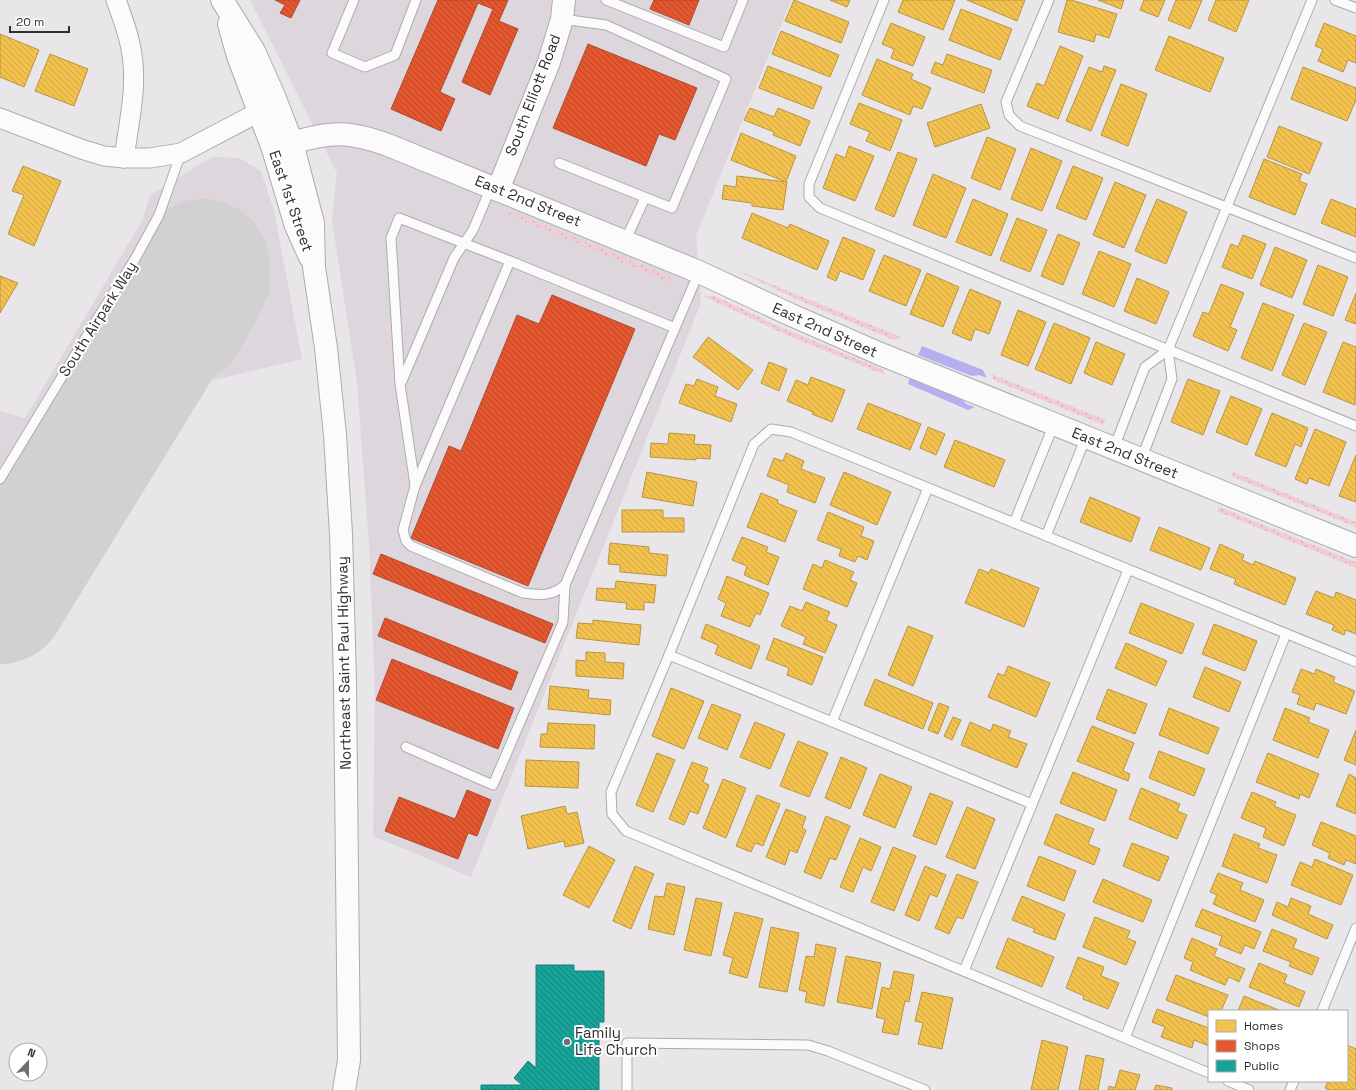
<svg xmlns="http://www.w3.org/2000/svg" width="1356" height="1090" viewBox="0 0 1356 1090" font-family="'Space Grotesk',sans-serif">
<defs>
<pattern id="grass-dots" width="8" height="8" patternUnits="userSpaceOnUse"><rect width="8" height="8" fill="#f2ccd4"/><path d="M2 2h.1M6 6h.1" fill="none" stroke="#d0b0b6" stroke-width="1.8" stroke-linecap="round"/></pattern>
<pattern id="homes-back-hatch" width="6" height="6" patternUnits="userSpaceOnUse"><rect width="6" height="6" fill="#f2c14e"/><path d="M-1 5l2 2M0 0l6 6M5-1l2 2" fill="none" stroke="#d0a644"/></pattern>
<pattern id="shops-back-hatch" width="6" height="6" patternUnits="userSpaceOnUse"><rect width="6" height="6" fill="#e4572e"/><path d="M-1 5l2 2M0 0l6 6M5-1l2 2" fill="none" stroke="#b94828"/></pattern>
<pattern id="public-back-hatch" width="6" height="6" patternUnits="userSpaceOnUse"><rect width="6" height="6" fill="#17a398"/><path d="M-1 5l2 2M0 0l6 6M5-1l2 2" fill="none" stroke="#15857c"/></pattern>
</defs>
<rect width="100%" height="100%" fill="#e8e6e8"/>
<g fill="#ddd6dd">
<polygon points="250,0 791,0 696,236 701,303 471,877 373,836 375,692 369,545 357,382 332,221 337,173"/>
<polygon points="212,157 239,158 261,171 274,211 302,359 193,385 149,421 0,663 0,411 25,418 143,219 150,195"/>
</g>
<g fill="url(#grass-dots)">
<polygon points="510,211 669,276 672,283 505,213"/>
<polygon points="734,269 901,337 894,340 796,299"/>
<polygon points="703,296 715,296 778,326 882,369 885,375 787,335"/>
<polygon points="991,374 1106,420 1103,425 994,380"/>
<polygon points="1233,472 1356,522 1356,527 1231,476"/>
<polygon points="1219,507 1356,562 1356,568 1217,511"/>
</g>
<g fill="#b4afef">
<polygon points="922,346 983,370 987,378 979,375 972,376 918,355"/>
<polygon points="910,377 961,398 966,404 975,407 968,410 908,384"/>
</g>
<g fill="url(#homes-back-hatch)" stroke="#b89545">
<polygon points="794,0 849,22 841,43 785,21"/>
<polygon points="830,0 850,0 847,7"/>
<polygon points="903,0 955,0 943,30 898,12"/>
<polygon points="967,0 1025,0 1017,21"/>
<polygon points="1067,0 1071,0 1117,14 1109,38 1096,34 1094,42 1058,32"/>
<polygon points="1098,0 1124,0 1121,9"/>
<polygon points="1144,0 1165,0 1158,17 1140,10"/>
<polygon points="1176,0 1202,0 1190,29 1168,20"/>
<polygon points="1216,0 1249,0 1236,32 1208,20"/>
<polygon points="961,9 1012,29 1000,60 949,40"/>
<polygon points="891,23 925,37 913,66 891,58 894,49 882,44"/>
<polygon points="1324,23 1356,36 1356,63 1348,60 1343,72 1318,61 1323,49 1315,46"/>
<polygon points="781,31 839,55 830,77 772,54"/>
<polygon points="0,34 39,50 24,87 0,77"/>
<polygon points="1169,36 1224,58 1210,92 1155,70"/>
<polygon points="1060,46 1083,56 1058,119 1027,106 1037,83 1044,86"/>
<polygon points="50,54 88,69 74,106 35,91"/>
<polygon points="947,54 992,70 984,93 931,73 935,62 943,65"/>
<polygon points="877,59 913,74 911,79 931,88 922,109 913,106 910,115 862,95"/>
<polygon points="768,66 822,87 813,109 759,88"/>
<polygon points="1104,66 1116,70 1091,131 1066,121 1089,67 1102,72"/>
<polygon points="1303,67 1356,88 1356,100 1347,121 1291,99"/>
<polygon points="1121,84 1147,94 1128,146 1101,135"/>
<polygon points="859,103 902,120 890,151 866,141 870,132 850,124"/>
<polygon points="981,104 990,128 935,147 927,123"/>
<polygon points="750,108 774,117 778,108 810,121 800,146 773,135 774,132 744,120"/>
<polygon points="1279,126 1322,143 1309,174 1267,157"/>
<polygon points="741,133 796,156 786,182 731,160"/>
<polygon points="987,137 1016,149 1000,190 971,178"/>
<polygon points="849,146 874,156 855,201 823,188 836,154 845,158"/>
<polygon points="1031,148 1062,161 1042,211 1011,199"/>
<polygon points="898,152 917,159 894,217 875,209"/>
<polygon points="1264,159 1302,174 1299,181 1307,184 1295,215 1249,197"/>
<polygon points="23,166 61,181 34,246 8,234 24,195 12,191"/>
<polygon points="1073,166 1103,178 1086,220 1056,208"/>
<polygon points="933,174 966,188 946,238 913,225"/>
<polygon points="737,176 787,182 783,210 752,206 752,203 722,199 724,185 736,187"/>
<polygon points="1115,182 1146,195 1124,248 1093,235"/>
<polygon points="973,199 1008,214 991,256 956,242"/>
<polygon points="1157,199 1187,212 1166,264 1135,251"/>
<polygon points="1331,199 1356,209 1356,237 1321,223"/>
<polygon points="752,213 788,228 790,224 829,241 817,270 742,238"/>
<polygon points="1017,218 1047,230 1030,272 1000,260"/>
<polygon points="1058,234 1080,243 1063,285 1041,276"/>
<polygon points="1243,235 1266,244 1252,279 1222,267 1231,244 1238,247"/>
<polygon points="843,237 875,250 863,280 840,271 836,281 827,277"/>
<polygon points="1275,247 1307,260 1292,298 1260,285"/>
<polygon points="1099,251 1131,264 1114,307 1082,294"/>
<polygon points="884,255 921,270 906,306 869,291"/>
<polygon points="1318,265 1348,277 1333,316 1303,304"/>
<polygon points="927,273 959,287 943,327 910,314"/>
<polygon points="0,276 18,283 0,313"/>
<polygon points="1137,278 1169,292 1156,324 1124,311"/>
<polygon points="1221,284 1244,293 1230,327 1237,330 1228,351 1193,336 1203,312 1209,314"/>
<polygon points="970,289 1001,302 989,334 975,329 971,341 952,333"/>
<polygon points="1356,293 1356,324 1345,320"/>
<polygon points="1263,303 1294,315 1272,371 1241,358"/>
<polygon points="1018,310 1046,322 1028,366 1001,355"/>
<polygon points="1054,323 1090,338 1071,384 1035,369"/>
<polygon points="1304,323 1327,332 1305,385 1282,375"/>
<polygon points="708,337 753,370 738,390 693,357"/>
<polygon points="1096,342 1125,354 1112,385 1084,373"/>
<polygon points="1343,342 1356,347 1355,405 1323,392"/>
<polygon points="769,362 787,369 779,391 761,383"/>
<polygon points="811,377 845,390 832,422 812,414 813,412 787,401 796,380 808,385"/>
<polygon points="697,379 718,387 715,396 737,404 731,422 679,403 686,384 694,386"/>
<polygon points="1188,379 1220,391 1203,435 1171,422"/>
<polygon points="1231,396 1262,409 1247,445 1216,432"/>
<polygon points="868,403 921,424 910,450 857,429"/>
<polygon points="1272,413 1308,428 1301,447 1295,444 1286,467 1255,455"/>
<polygon points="928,427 945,434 936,455 920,448"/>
<polygon points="1315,429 1346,442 1329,486 1309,478 1307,484 1295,479"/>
<polygon points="669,433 695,435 694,444 711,445 710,459 696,458 696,460 650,457 651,443 668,444"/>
<polygon points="955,440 1005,460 994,487 944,467"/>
<polygon points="786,453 804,461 801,469 825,478 815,503 787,492 789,485 767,476 774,458 783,461"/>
<polygon points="1356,455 1356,502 1339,496"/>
<polygon points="647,472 697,482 693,506 642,497"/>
<polygon points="844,472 891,492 877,525 830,505"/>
<polygon points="761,493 778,500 777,503 797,511 785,542 747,527"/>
<polygon points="1090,497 1140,518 1131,542 1080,522"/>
<polygon points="622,510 663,510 663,518 684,518 684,532 622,532"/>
<polygon points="828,512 864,527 861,536 874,541 867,560 858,556 855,562 839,556 841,549 817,540"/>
<polygon points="1159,527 1210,548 1201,570 1150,550"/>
<polygon points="742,537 768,547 766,552 779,557 768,585 744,575 747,566 732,560"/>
<polygon points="610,543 649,547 649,553 668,555 666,576 620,572 620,565 608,564"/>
<polygon points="1220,544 1244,555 1242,560 1253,565 1255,561 1296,578 1285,605 1234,584 1236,579 1210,569"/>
<polygon points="825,560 854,572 850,580 857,583 847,607 803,589 813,564 822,568"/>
<polygon points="979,569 989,573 991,569 1039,588 1024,627 965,603"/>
<polygon points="727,576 769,593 760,615 756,613 750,627 721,616 726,603 718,599"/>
<polygon points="616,581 656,585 654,603 644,602 644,610 626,609 627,603 596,600 597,588 615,589"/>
<polygon points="1316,591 1334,598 1336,592 1356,600 1356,634 1346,630 1344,635 1332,630 1334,625 1306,614"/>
<polygon points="806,602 830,612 826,620 837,625 825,653 803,644 806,637 781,626 790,606 802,611"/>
<polygon points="1141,603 1194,624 1182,654 1129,633"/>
<polygon points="593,620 641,625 639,645 576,638 578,623 593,624"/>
<polygon points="706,624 760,646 751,669 715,654 718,645 701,638"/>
<polygon points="1214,624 1257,641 1245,671 1202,654"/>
<polygon points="908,626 933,636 913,686 888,675"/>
<polygon points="774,638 823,657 812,685 787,675 789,668 766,659"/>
<polygon points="1126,643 1167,661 1156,686 1115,668"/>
<polygon points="586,652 605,653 605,662 624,663 623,679 576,676 576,660 586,661"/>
<polygon points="1008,666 1050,683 1036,717 988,697 998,673 1004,676"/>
<polygon points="1205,667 1241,682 1229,712 1193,697"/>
<polygon points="1301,669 1315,674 1316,669 1335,677 1333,682 1355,691 1346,714 1316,703 1314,710 1297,704 1300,695 1292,692"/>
<polygon points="875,679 933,703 923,729 864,705"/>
<polygon points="550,686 589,690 588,698 611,700 610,715 548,709"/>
<polygon points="671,688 704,701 684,749 652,736"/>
<polygon points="1108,689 1147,704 1135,734 1096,719"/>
<polygon points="939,703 949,707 938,734 928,730"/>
<polygon points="712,704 741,715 727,750 698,738"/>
<polygon points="1169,708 1219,728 1208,754 1159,735"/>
<polygon points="1285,708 1310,718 1308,722 1329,730 1318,758 1273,740"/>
<polygon points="953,717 961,720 952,740 944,736"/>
<polygon points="755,722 785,734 770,769 740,757"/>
<polygon points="970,722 991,731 993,724 1011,731 1008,737 1027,744 1017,768 961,745"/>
<polygon points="548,723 595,725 594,749 540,747 541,734 547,734"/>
<polygon points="1092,726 1134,743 1123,771 1130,774 1128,781 1077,761"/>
<polygon points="1356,730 1356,765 1344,760"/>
<polygon points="798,741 828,753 809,797 780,786"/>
<polygon points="1159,751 1205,769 1194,796 1149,778"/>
<polygon points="657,753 675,760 653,812 636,805"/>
<polygon points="1268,753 1319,774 1309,798 1300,794 1299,799 1256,782"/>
<polygon points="841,757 867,768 850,809 825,798"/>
<polygon points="526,760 579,762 578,788 525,786"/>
<polygon points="692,762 708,768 703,782 709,785 698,814 690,811 684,825 669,819"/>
<polygon points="1073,772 1117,790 1105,821 1060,803"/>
<polygon points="880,774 912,787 895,828 863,815"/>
<polygon points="1349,774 1356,778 1356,814 1336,806"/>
<polygon points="723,779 746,788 726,838 703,828"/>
<polygon points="1141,788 1180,804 1177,811 1187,815 1177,839 1129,819"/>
<polygon points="1252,792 1276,802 1274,806 1296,815 1284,846 1263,837 1266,828 1241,818"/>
<polygon points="930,793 953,802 936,845 913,836"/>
<polygon points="757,795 780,804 763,846 755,843 751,852 736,846"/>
<polygon points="565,806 567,814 577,812 584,843 565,847 564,841 528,849 521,816"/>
<polygon points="967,807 995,819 975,869 946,857"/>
<polygon points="786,809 806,817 802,828 806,830 797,853 790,850 785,865 766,857"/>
<polygon points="1056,814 1094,829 1088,844 1100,849 1094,865 1044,844"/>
<polygon points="826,816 850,826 836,860 830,858 821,879 804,872"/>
<polygon points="1321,822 1356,836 1356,864 1346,860 1344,865 1328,858 1330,853 1312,845"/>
<polygon points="1234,834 1260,844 1258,848 1277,855 1267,883 1222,866"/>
<polygon points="860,838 881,847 871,871 863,867 853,892 840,887"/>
<polygon points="1132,843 1169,857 1159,881 1123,866"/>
<polygon points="589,846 615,860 589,908 563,895"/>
<polygon points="893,847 916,856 894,911 871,902"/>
<polygon points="1039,856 1076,871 1064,901 1027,886"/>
<polygon points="1315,859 1353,875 1341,905 1291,885 1300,862 1312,867"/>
<polygon points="635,866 654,874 631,929 613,921"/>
<polygon points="925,866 946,875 937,897 930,894 919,921 905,915"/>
<polygon points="1218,873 1243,883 1240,890 1264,900 1255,922 1213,904 1217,895 1210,892"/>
<polygon points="957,874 978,882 963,919 957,917 949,934 935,928"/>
<polygon points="1103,879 1152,900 1143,922 1093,902"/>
<polygon points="667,883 685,887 674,935 648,929 655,896 664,897"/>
<polygon points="1022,896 1065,914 1055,940 1033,932 1035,929 1012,920"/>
<polygon points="696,898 722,903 711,956 684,950"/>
<polygon points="1291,898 1311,906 1308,914 1333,925 1327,939 1272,915 1277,902 1288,907"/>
<polygon points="1202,909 1261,932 1254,949 1245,945 1241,954 1219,945 1222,936 1195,926"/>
<polygon points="735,912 763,919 747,978 729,973 733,958 723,955"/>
<polygon points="1095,917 1130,931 1127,938 1136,942 1126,965 1083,947"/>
<polygon points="771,927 799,933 787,992 759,987"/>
<polygon points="1272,929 1297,939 1293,948 1319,958 1312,975 1289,966 1291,962 1263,951"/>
<polygon points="1008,938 1054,957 1042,987 996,968"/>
<polygon points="1192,938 1217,949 1214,956 1245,969 1239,982 1229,977 1225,985 1190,970 1193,962 1184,958"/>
<polygon points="816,944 836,948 824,1006 805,1002 807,992 799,990 806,956 814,957"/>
<polygon points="846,956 881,963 872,1009 837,1002"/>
<polygon points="1078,957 1104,967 1101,976 1119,983 1108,1009 1083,999 1084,996 1066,988"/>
<polygon points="1259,963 1287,975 1284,983 1305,992 1299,1007 1249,987"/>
<polygon points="894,971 914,975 909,1002 905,1001 898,1035 882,1032 885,1019 876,1017 882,987 890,989"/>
<polygon points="1176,975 1228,995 1221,1011 1209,1011 1209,1017 1166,1000"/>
<polygon points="922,992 953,998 942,1049 918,1044 923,1023 915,1021"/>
<polygon points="1244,996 1281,1011 1238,1011"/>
<polygon points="1157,1009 1209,1028 1209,1046 1194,1040 1192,1048 1161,1037 1165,1027 1152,1022"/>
<polygon points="1042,1040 1068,1047 1058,1090 1031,1090"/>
<polygon points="1347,1045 1356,1049 1356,1090 1329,1090 1325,1088 1328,1081 1347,1081"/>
<polygon points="1086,1055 1104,1059 1098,1090 1079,1090"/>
<polygon points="1120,1070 1140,1075 1135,1090 1108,1090 1109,1086 1115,1088"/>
<polygon points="1156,1085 1172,1088 1172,1090 1154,1090"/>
</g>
<g fill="url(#shops-back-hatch)" stroke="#ae4b2f">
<polygon points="275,0 300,0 291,18 280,13 285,5"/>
<polygon points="438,0 508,0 499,21 518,29 490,95 462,82 493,9 478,3 440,92 455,99 441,131 391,109"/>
<polygon points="654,0 699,0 689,25 650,9"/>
<polygon points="588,44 697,88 675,140 659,134 646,166 553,128"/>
<polygon points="552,295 635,329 528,586 411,538 449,446 461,451 517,315 539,324"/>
<polygon points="381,554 553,624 545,643 373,574"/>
<polygon points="385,618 518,672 511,690 378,636"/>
<polygon points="392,659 514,708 498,749 376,700"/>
<polygon points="467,790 491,800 477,836 468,833 458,859 385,831 399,797 455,819"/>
</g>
<polygon fill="url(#public-back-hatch)" stroke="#1e8079" points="536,965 574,965 574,971 604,971 604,1022 599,1022 599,1090 481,1090 481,1085 522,1085 514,1078 528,1061 536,1068"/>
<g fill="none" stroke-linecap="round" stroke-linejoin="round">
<polyline stroke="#d2d1d2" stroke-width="53" points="152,349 189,351 210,347 229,316 243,287 239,275 221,265 203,266"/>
<polyline stroke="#d2d1d2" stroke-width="134" points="0,597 203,266"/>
<defs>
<g id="service">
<polyline points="354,0 332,53 365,67 395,55 416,0"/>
<polyline points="606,0 724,47 743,0"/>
<polyline points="884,0 809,184 809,197 820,208 1356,426"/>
<polyline points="1049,0 1006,102 1009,115 1020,126 1356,258"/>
<polyline points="1335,0 1356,8"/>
<polyline points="559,163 672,208 726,79 606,25 562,19"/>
<polyline points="625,241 645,198"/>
<path d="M 675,328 L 510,261 L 415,486 L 403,530 L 406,541 L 411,546 L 523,593 C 540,595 551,597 565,585 L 675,328 L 699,272"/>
<polyline points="402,381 454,258 473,230 491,187"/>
<polyline points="1114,448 1145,367 1168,350"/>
<polyline points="1141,460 1172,379 1168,350 1312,0"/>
<polyline points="0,479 97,319 135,259 159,215 181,153"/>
<polyline points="415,485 400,384 391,238 399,218 510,261"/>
<polyline points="1014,523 1054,424"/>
<polyline points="1046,536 1086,437"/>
<polyline points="669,655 1032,804"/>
<polyline points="832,722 928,488"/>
<polyline points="406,747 493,785 563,622 565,585"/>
<polyline points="964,971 1128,570"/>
<polyline points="1322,1011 1356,928"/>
<polyline points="1125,1038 1286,634"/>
<polyline points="1209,1073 626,831 612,814 611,792 669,655 754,444 771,429 791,432 1356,662"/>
<polyline points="1228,1081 1249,1090"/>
<polyline points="627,1090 627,1043 808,1045 828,1051 925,1090"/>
<polyline points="1290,1090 1294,1081"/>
</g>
<g id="minor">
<path d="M 116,0 C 121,14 127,29 130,44 C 139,82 129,121 124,158"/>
<polyline points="0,118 81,149 104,156 124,158 150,158 181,153 259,112"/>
</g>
<g id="tertiary">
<path d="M 292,143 C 332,131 349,131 388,145 L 699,272 L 789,314 L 878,353 L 1356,546"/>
<polyline points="498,190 549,62 562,19 564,0"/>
</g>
<g id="primary">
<polyline points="222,0 254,51 274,96 292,143 313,223 314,267 326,348 335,435 341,534 345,682 349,1060 344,1090"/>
<polyline points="229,24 238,56 273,149 296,226 310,257"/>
</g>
</defs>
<use href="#service" stroke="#adabad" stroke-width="11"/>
<use href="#minor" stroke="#adabad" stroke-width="21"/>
<use href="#tertiary" stroke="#adabad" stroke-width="24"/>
<use href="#primary" stroke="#adabad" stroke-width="24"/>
<use href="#service" stroke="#fcfbfc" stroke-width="9"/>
<use href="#minor" stroke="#fcfbfc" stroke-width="19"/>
<use href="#tertiary" stroke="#fcfbfc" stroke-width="22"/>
<use href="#primary" stroke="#fcfbfc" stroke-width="22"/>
</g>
<circle fill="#706e70" stroke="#fff" stroke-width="1.5" cx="567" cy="1042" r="4"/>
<g text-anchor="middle" stroke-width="4" stroke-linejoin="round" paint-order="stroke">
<g font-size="15" fill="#302e30" stroke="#fff">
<text transform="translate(533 95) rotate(-69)" y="5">South Elliott Road</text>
<text transform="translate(291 201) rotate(71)" y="5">East 1st Street</text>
<text transform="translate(528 201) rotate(22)" y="5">East 2nd Street</text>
<text transform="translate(98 319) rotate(-58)" y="5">South Airpark Way</text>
<text transform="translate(825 330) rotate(24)" y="5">East 2nd Street</text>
<text transform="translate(1125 453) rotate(22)" y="5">East 2nd Street</text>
<text transform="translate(344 663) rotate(-91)" y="5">Northeast Saint Paul Highway</text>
</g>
<g font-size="15" fill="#302e30" stroke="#fff" text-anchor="start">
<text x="575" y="1038">Family<tspan x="575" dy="17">Life Church</tspan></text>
</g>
</g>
<rect x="1208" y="1010" width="140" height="72" fill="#ffffff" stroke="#acabac"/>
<rect x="1216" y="1020" width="20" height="12" fill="#f2c14e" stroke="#acabac"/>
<text x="1244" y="1030" font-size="12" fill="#302e30">Homes</text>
<rect x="1216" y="1040" width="20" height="12" fill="#e4572e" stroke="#acabac"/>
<text x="1244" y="1050" font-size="12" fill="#302e30">Shops</text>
<rect x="1216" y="1060" width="20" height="12" fill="#17a398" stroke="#acabac"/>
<text x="1244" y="1070" font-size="12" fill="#302e30">Public</text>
<g transform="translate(28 1062) rotate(22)"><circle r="19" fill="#ffffff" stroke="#acabac"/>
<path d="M0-3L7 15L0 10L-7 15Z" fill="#706e70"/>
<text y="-6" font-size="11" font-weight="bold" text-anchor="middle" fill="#302e30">N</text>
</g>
<path d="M10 26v6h59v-6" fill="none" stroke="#302e30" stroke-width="2"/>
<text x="16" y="26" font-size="12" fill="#302e30" stroke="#ffffff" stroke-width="3" paint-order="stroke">20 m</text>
</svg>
